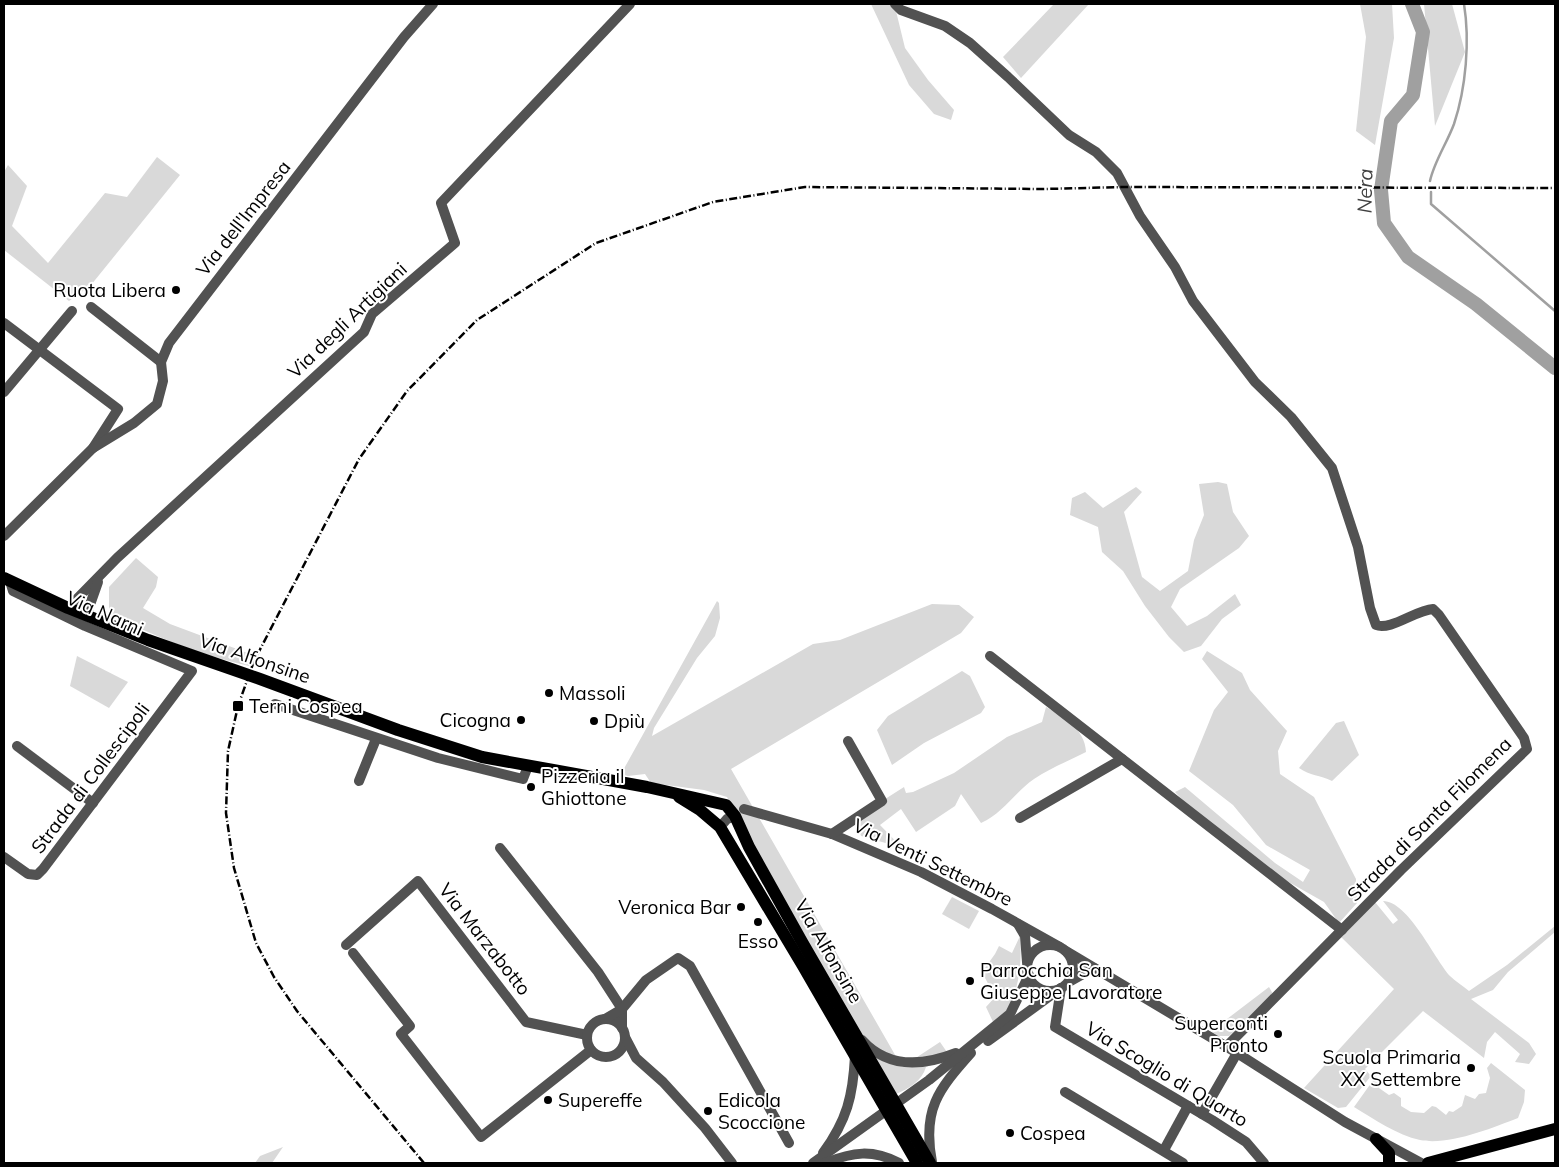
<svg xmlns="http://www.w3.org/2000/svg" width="1559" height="1167" viewBox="0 0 1559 1167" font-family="Mulish,sans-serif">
<rect width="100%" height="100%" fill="#fff"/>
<g fill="#d9d9d9">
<polygon points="871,4 892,4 895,7 905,48 928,80 954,110 951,120 934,114 909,85"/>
<polygon points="1054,4 1089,4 1021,78 1003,57"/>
<polygon points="1360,4 1392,4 1394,38 1375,145 1356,131 1366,37"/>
<polygon points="1424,4 1452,4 1465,52 1435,126"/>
<polygon points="157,157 180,175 91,285 69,301 4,250 4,172 8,165 27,186 12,226 48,263 105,193 127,197"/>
<polygon points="1218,482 1227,484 1233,512 1249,536 1239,548 1180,589 1171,607 1187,626 1207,616 1235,594 1241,605 1222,619 1201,646 1184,652 1169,637 1145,606 1123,571 1102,552 1098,527 1070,515 1072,498 1085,492 1103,508 1136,487 1142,492 1124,512 1142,577 1160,591 1188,571 1194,540 1204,515 1199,484"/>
<path d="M 136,558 L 158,577 L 156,587 L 143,608 L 170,624 L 253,655 L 249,666 C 200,655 154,636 109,614 L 109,587 Z"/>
<path d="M 717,601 L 719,603 L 720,618 L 715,636 L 697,658 L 654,728 L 652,736 L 813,644 L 840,640 L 932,604 L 959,605 L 974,617 L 961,633 L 731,769 L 902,1067 L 940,1042 L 951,1058 L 926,1067 C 922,1081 908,1089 896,1094 L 817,962 L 727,797 L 704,790 L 651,783 L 645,774 L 628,776 L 621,774 Z"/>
<polygon points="1207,651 1242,673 1250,690 1287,731 1278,751 1280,774 1314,797 1356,879 1357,903 1339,923 1324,902 1278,876 1190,808 1175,792 1185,787 1275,863 1303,882 1310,870 1266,845 1233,805 1189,771 1214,710 1228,692 1202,659"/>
<polygon points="77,656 128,682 109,708 70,686"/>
<polygon points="962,671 970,676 985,707 981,713 924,743 892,765 877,730 888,716"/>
<path d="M 1046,707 C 1064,717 1085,729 1086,752 C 1069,761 1050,768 1034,779 C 1015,792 1003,813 981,823 L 961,794 L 955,806 L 916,832 L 901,809 L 880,825 L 909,855 L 889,844 L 861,836 L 857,824 L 882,801 L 904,787 L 906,793 L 913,792 L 954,773 L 1007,737 L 1042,722 Z"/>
<path d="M 1344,721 L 1359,755 L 1332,781 C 1320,775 1310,776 1299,768 L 1336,723 Z"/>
<polygon points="952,897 979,911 969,929 942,914"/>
<path d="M 1383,901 C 1408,901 1434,958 1450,976 C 1455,981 1463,986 1469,991 L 1507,965 L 1555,926 L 1555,932 L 1508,972 L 1493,990 L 1471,999 L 1529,1043 L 1536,1054 L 1529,1064 L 1515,1062 L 1520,1054 L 1495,1032 L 1487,1042 L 1484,1058 L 1423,1011 L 1365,1069 L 1371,1076 L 1376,1076 L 1379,1088 L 1389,1095 L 1394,1093 L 1401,1098 L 1401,1106 L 1411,1112 L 1424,1113 L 1432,1106 L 1436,1107 L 1446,1115 L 1449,1111 L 1453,1112 L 1462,1106 L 1465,1095 L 1475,1099 L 1479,1094 L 1486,1093 L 1490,1078 L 1487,1068 L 1491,1063 L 1525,1090 L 1524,1102 L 1518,1118 C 1492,1128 1448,1146 1420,1140 C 1397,1135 1374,1119 1354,1107 L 1374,1079 L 1371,1076 L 1346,1107 L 1338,1108 L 1304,1088 L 1394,989 L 1341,937 L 1375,902 L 1393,924 L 1398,920 Z"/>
<path d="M 1020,936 C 1022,957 1020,987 1009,1006 C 1006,1013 999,1019 994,1024 L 986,1007 L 995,997 L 982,972 L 995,954 L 999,946 L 1012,953 Z"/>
<polygon points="1269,987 1273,994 1229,1036 1218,1036 1207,1028 1210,1022 1227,1019"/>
<polygon points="283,1147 272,1163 255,1163 260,1156"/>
</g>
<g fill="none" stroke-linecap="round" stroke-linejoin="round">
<g stroke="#a0a0a0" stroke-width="2.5">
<path d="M 1430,181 C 1434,162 1447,143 1454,124 C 1466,88 1470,41 1464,4"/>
<polyline points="1431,192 1431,204 1555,311"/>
</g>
<polyline stroke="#a0a0a0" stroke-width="14" points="1412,4 1423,32 1413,95 1391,121 1381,190 1384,223 1408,257 1476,304 1555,368"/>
<g stroke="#525252" stroke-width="10">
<path d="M 895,4 L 901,10 L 945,26 L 970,43 L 1008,77 L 1069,135 L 1096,152 L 1117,173 L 1140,216 L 1175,267 L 1193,301 L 1255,382 L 1291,417 L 1332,468 L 1358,547 L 1370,608 L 1376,625 C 1390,631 1416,610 1433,609 L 1439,615 L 1524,738 L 1527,749 L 1401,870 L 1226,1047"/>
<polyline points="91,307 161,362"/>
<polyline points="4,323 118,409 93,448 4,536"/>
<polyline points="4,392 72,311"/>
<polyline points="93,448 134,423 157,404 163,381 161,362 169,343 404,37 433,4"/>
<polyline points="68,608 117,558 364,332 372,314 455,243 441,203 630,4"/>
<polyline points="86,616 98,582"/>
<polyline points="990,656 1342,930"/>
<polyline points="275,704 438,758 523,779 528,766"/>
<polyline points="17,746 93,803"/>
<polyline points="359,781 376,739"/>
<polyline points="744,809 832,834 921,872 992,909 1060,947"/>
<polyline points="1020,818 1122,759"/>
<polyline points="720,827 727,819 735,816"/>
<polyline points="832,834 882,801 848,741"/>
<polyline points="500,848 598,972 622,1009 622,1028"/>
<polyline points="4,857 28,874 37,875 43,869 192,671 85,626 13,591 10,581"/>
<polyline points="1018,924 1025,936 1027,962"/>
<polyline points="346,945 418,881 526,1022 587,1035"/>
<circle cx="1050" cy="968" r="23"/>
<polyline points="1066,951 1237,1053 1345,1122 1421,1163"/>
<polyline points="353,953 410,1026 401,1034 481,1137 591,1050"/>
<polyline points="1069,982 1094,968"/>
<polyline points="1061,988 1055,1027 1212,1120 1246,1142 1264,1163"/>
<circle cx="606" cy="1038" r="19"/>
<polyline points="605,1019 622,1009 646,980 678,958 690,966 789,1143"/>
<polyline points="625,1037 636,1058 663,1082 705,1128 732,1163"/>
<path d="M 862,1040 C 888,1069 923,1066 956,1053"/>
<polyline points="988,1041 1061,988"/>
<polyline points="1065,1092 1183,1163"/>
<polyline points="1202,1114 1237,1053"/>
<polyline points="1164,1150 1188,1106"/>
<path d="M 823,1153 C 847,1120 853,1096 855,1056"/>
<path d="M 932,1162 C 922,1110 938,1090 971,1053"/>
<polyline points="813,1163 929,1080 1010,1014 1029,975"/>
<path d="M 825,1163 C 853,1152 872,1149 899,1163"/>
</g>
<g stroke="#000" stroke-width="12">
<polyline points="4,578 68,608 148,640 260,679 398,730 482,757 647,787 726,805 735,816 749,847 802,942 930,1163"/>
<polyline points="679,797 700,810 720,827 803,966 917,1163"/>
<polyline points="1376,1139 1389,1153 1389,1163"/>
<polyline points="1428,1163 1555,1129"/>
</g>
<polyline stroke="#000" stroke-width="2.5" stroke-dasharray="8 2.5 1 2.5" stroke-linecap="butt" points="424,1163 297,1011 274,977 256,943 234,868 226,813 228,751 238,706 254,661 359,459 407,391 477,320 596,243 713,202 805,187 1044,189 1124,187 1555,188"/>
</g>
<g fill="#000" stroke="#fff" stroke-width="2">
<circle cx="176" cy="290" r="5"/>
<circle cx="549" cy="693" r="5"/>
<rect x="232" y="700" width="12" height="12" rx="2.5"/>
<circle cx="521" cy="720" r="5"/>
<circle cx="594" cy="721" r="5"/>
<circle cx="531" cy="787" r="5"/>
<circle cx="741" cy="907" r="5"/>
<circle cx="758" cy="922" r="5"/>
<circle cx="970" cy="981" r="5"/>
<circle cx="1278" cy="1034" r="5"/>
<circle cx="1471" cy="1068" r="5"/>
<circle cx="548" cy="1100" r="5"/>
<circle cx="708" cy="1111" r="5"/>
<circle cx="1010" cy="1133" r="5"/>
</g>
<g text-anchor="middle" stroke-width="4" stroke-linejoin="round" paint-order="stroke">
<g font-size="19" fill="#000" stroke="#fff">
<text transform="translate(243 218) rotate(-52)" y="7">Via dell'Impresa</text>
<text transform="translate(347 320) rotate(-44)" y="7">Via degli Artigiani</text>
<text transform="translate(105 613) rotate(24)" y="7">Via Narni</text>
<text transform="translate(255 658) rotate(19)" y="7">Via Alfonsine</text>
<text transform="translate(90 778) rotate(-53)" y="7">Strada di Collescipoli</text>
<text transform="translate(1429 819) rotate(-45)" y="7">Strada di Santa Filomena</text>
<text transform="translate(933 862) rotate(26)" y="7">Via Venti Settembre</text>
<text transform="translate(485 939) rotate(52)" y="7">Via Marzabotto</text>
<text transform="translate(829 951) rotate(60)" y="7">Via Alfonsine</text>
<text transform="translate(1167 1074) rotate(31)" y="7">Via Scoglio di Quarto</text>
</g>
<g font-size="19" fill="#000" stroke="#fff" text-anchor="start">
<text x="166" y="297" text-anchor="end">Ruota Libera</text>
<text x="559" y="700">Massoli</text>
<text x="249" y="713">Terni Cospea</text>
<text x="511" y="727" text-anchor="end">Cicogna</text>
<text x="604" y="728">Dpiù</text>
<text x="541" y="783">Pizzeria il<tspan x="541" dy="22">Ghiottone</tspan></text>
<text x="731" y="914" text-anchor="end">Veronica Bar</text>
<text x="758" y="948" text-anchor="middle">Esso</text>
<text x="980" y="977">Parrocchia San<tspan x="980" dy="22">Giuseppe Lavoratore</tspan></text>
<text x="1268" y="1030" text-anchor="end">Superconti<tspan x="1268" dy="22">Pronto</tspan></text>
<text x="1461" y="1064" text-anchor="end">Scuola Primaria<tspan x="1461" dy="22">XX Settembre</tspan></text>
<text x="558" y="1107">Supereffe</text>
<text x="718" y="1107">Edicola<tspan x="718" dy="22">Scoccione</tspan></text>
<text x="1020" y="1140">Cospea</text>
</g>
<g font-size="20" font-style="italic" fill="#414141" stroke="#fff">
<text transform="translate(1365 191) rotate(-89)" y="7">Nera</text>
</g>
</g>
<rect width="1559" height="1167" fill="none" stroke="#000000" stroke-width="10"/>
</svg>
